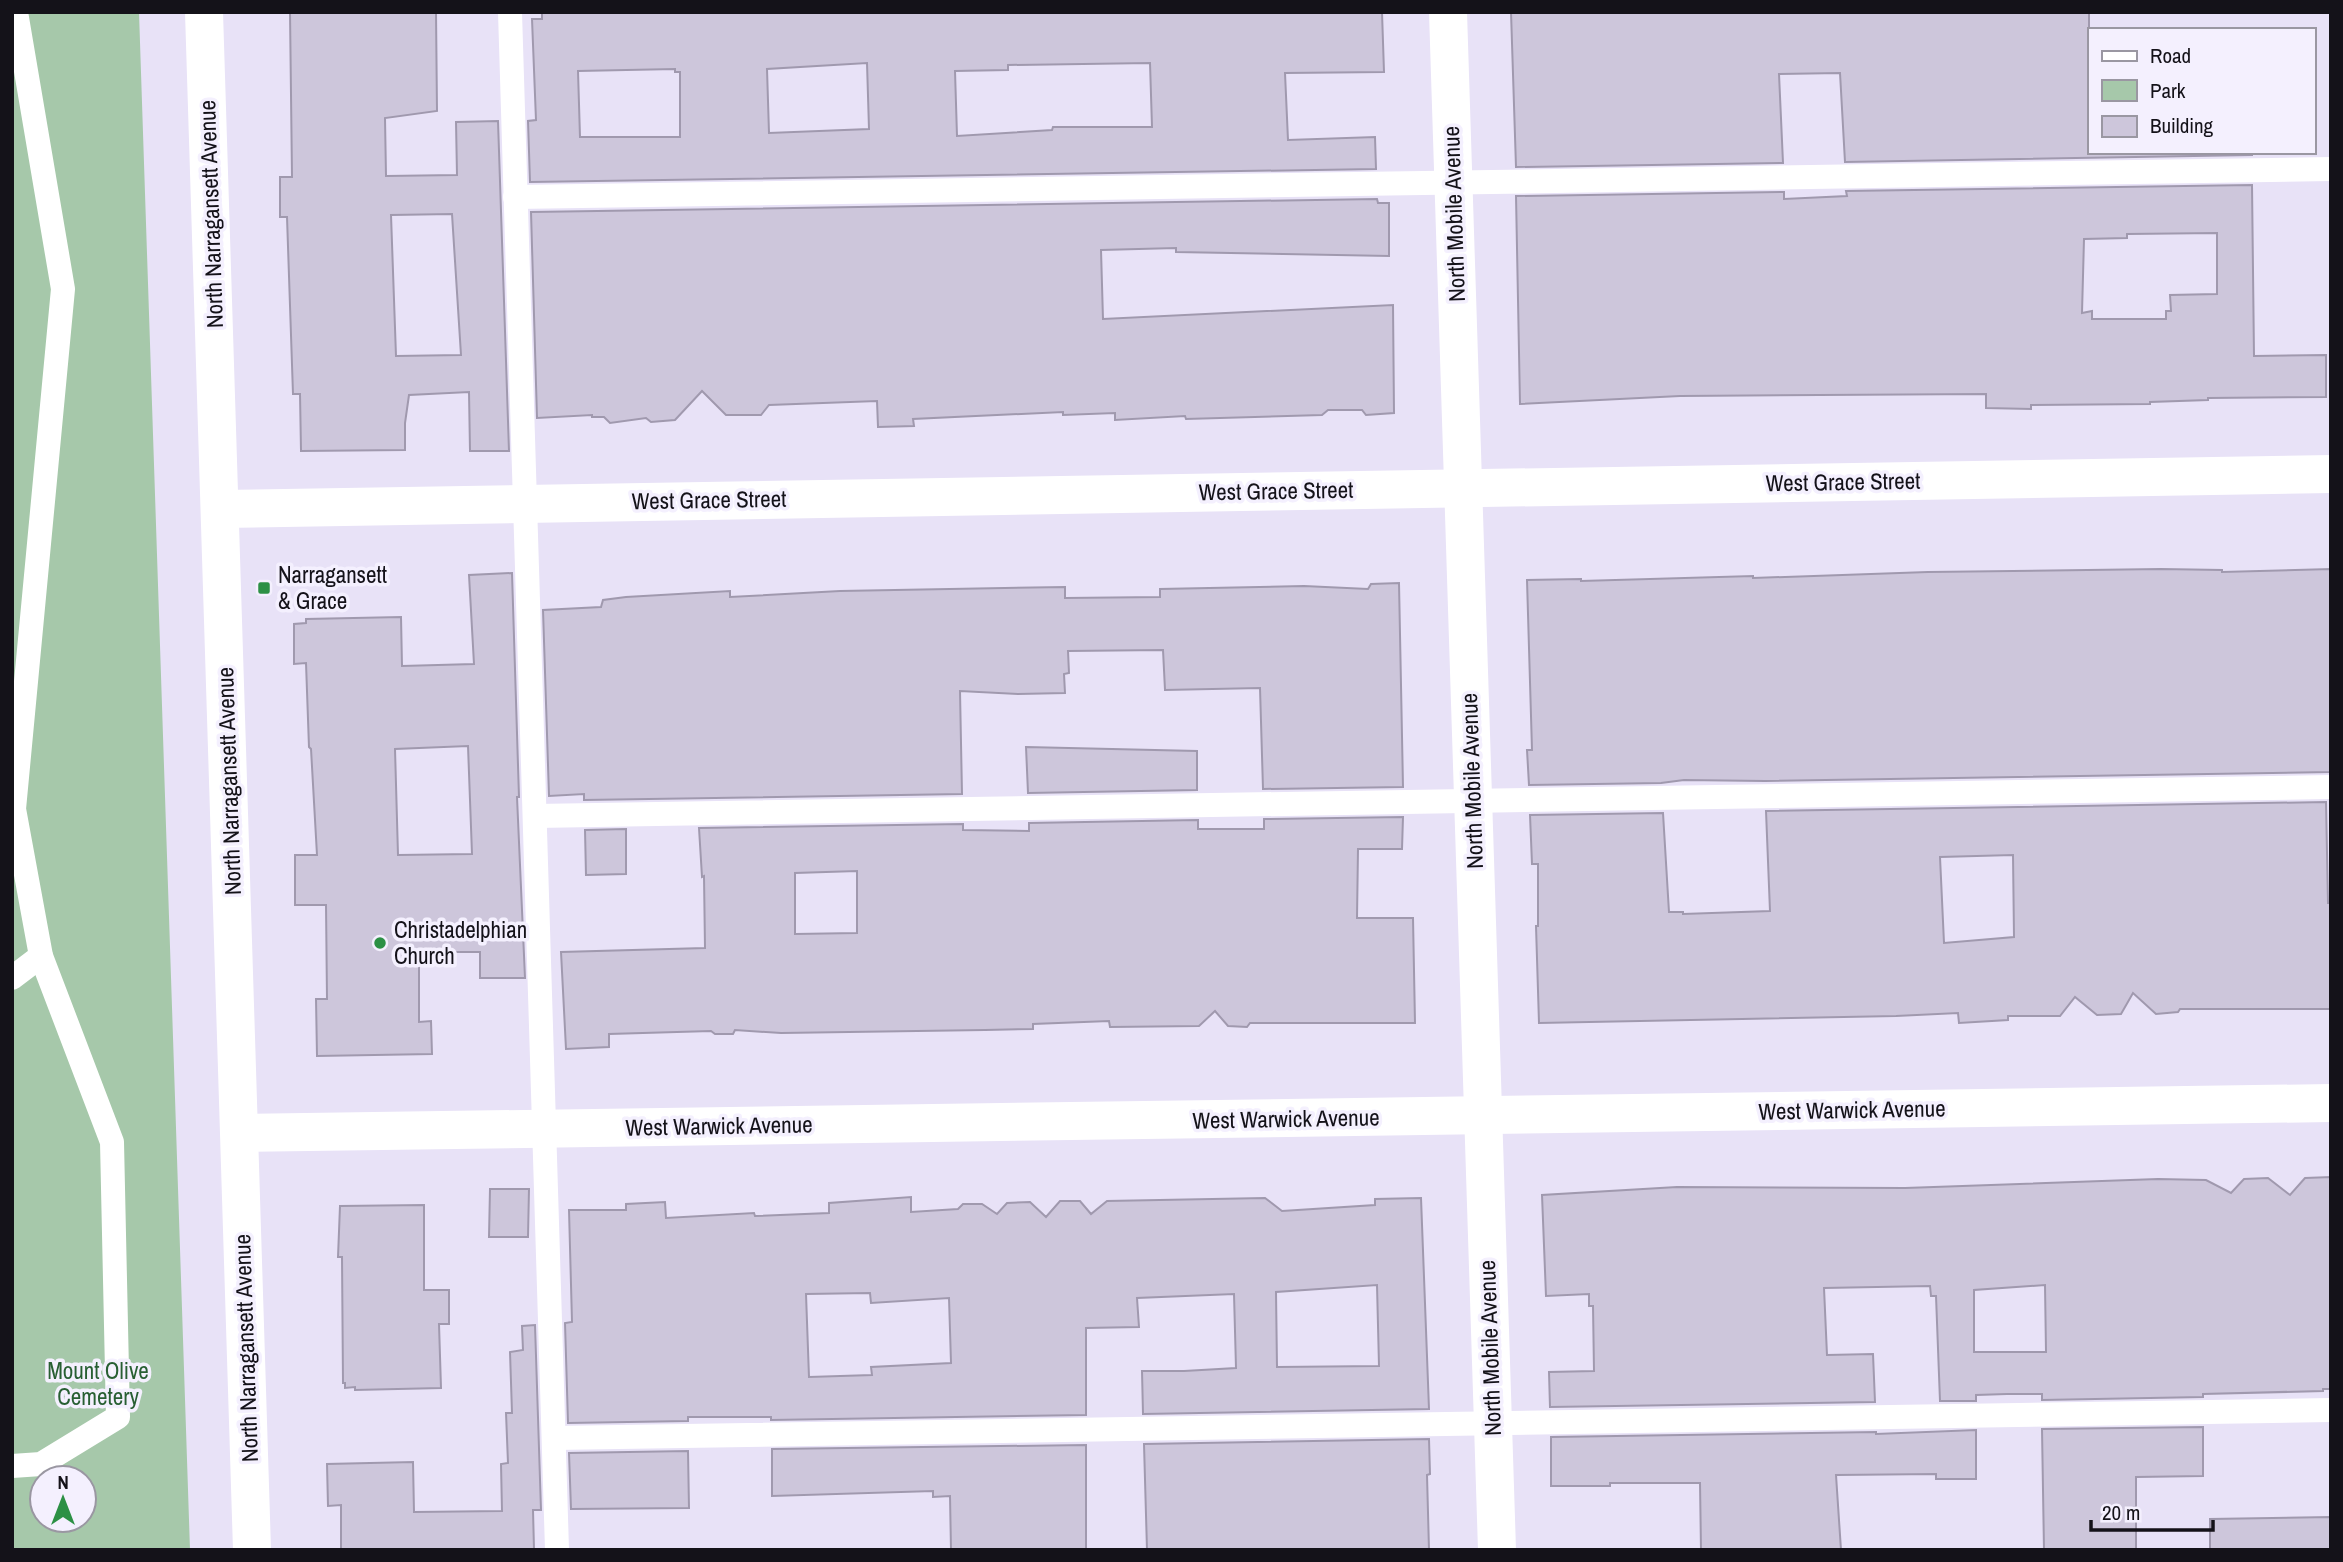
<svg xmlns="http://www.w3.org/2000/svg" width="2343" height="1562" viewBox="0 0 2343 1562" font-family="'Archivo Narrow',sans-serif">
<rect width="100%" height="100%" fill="#e8e2f7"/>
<path fill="#a6c8aa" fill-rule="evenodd" d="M 12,12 L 139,12 L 190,1550 L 12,1550 ZM 42,1478 L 84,1478 L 84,1520 L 42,1520 Z"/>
<g fill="#cdc6db" stroke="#a099ae" stroke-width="2" fill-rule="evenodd">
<path d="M 290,12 L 436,12 L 437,111 L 385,118 L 386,176 L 457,175 L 456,122 L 498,121 L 509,451 L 470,451 L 469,392 L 409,395 L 405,423 L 405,450 L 301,451 L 300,394 L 293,394 L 287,217 L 280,217 L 280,177 L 292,177 ZM 452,214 L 461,355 L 396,356 L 391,215 Z"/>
<path d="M 542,12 L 1382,12 L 1384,72 L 1285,73 L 1288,140 L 1375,137 L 1376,169 L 530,182 L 528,121 L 536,120 L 532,19 L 542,19 ZM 867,63 L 869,129 L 769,133 L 767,69 ZM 1150,63 L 1152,127 L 1053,127 L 1052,130 L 957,136 L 955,71 L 1008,70 L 1008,65 ZM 675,69 L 675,72 L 680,72 L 680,137 L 580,137 L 578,71 Z"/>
<polygon points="1511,12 2089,12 2089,152 2252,152 2252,155 1845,162 1840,73 1779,74 1783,163 1516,167"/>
<path d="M 2252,185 L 2254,356 L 2326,355 L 2326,397 L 2208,398 L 2208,400 L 2150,402 L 2150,404 L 2031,405 L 2031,409 L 1986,408 L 1986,394 L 1680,396 L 1520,404 L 1516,196 L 1784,192 L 1784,199 L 1847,196 L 1846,191 ZM 2217,233 L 2217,294 L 2170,295 L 2171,311 L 2166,311 L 2166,319 L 2092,319 L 2092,311 L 2082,313 L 2084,239 L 2127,238 L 2127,234 Z"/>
<polygon points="1377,199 1378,203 1389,203 1389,256 1176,252 1176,248 1101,250 1103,319 1393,305 1394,413 1366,415 1362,410 1328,410 1322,415 1186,419 1185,416 1115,420 1115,413 1063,415 1063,412 913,419 914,426 878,427 877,401 769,405 761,415 726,415 702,391 675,420 651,422 646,418 610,423 604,417 592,417 592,415 537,418 531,212"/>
<polygon points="2161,569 2222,570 2222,572 2331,569 2331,772 1765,781 1684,780 1661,783 1529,785 1527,750 1532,750 1527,580 1581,579 1581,581 1753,576 1753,578 1928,572"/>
<path d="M 512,573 L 519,797 L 517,797 L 525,978 L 480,978 L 480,952 L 419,952 L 419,1022 L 431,1021 L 432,1054 L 317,1056 L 316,999 L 327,999 L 326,905 L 295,905 L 295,855 L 317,855 L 311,749 L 309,747 L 306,663 L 294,664 L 294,624 L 306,623 L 306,619 L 401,617 L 402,666 L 474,664 L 469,575 ZM 468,746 L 472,854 L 398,855 L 395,749 Z"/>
<polygon points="1399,583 1403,787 1263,789 1260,688 1165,690 1163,650 1068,651 1069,673 1064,674 1065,693 1018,694 960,691 962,794 584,800 584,794 549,796 543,610 601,607 603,600 626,597 730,591 730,597 840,591 1065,587 1065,598 1160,597 1160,589 1304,586 1368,589 1371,584"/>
<polygon points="1026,747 1197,751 1197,790 1028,793"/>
<path d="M 2326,802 L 2328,903 L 2331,903 L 2331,1009 L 2180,1009 L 2178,1012 L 2156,1014 L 2133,993 L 2121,1014 L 2097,1015 L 2075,997 L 2060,1016 L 2008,1016 L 2008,1020 L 1959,1023 L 1958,1013 L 1896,1016 L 1539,1023 L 1536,926 L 1538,926 L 1538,864 L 1532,864 L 1530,815 L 1663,813 L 1669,912 L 1683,912 L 1683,914 L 1770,911 L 1766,811 ZM 2013,855 L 2014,937 L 1944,943 L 1940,857 Z"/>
<path d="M 1403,817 L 1402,849 L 1358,849 L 1357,918 L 1413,918 L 1415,1023 L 1250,1023 L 1247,1027 L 1228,1026 L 1215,1011 L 1199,1026 L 1110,1027 L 1109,1021 L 1033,1024 L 1033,1029 L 985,1030 L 781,1033 L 735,1030 L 733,1034 L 715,1034 L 711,1031 L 609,1034 L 609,1047 L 566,1049 L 561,952 L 705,948 L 704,876 L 702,877 L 699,828 L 963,824 L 963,830 L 1029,831 L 1029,823 L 1198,820 L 1198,829 L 1264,829 L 1264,819 ZM 857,871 L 857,933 L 795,934 L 795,873 Z"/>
<polygon points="626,829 626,874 586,875 585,830"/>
<path d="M 2331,1177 L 2331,1389 L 2323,1389 L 2323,1391 L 2203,1394 L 2203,1397 L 2042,1400 L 2042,1394 L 2007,1394 L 1976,1395 L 1976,1401 L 1940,1401 L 1936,1296 L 1931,1296 L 1930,1286 L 1824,1288 L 1827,1355 L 1873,1354 L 1875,1402 L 1550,1407 L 1549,1372 L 1594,1371 L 1593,1306 L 1589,1306 L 1589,1294 L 1546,1296 L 1542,1195 L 1677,1187 L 1905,1188 L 2158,1179 L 2206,1180 L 2231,1193 L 2244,1179 L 2268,1178 L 2290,1195 L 2305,1178 ZM 2045,1285 L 2046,1352 L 1974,1352 L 1974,1290 Z"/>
<polygon points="490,1189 529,1189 528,1237 489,1237"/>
<path d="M 911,1197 L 911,1212 L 958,1209 L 963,1204 L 982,1204 L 997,1214 L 1007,1203 L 1030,1202 L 1046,1217 L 1060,1201 L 1080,1201 L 1091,1214 L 1107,1201 L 1265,1198 L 1282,1211 L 1375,1205 L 1375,1199 L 1421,1198 L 1429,1409 L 1143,1414 L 1142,1371 L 1184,1371 L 1236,1368 L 1234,1294 L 1137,1298 L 1139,1327 L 1086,1328 L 1086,1415 L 771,1420 L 771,1417 L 688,1417 L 688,1421 L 568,1423 L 565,1323 L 572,1322 L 569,1210 L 626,1210 L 626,1204 L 665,1202 L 666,1218 L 754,1213 L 755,1216 L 829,1213 L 829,1203 ZM 1377,1285 L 1379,1366 L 1277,1367 L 1276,1292 ZM 870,1293 L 871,1303 L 949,1298 L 951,1363 L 871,1367 L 872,1375 L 809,1377 L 806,1294 Z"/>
<polygon points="424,1205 424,1290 449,1290 449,1324 439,1324 441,1388 355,1390 355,1387 345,1388 345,1383 343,1383 342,1257 338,1257 340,1206"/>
<polygon points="535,1325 541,1510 533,1510 534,1549 341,1550 341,1505 328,1506 327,1464 413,1462 414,1512 502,1511 501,1464 508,1463 506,1413 512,1413 510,1352 523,1350 522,1326"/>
<polygon points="2203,1427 2203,1476 2136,1477 2136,1550 2044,1550 2042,1429"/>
<polygon points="1976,1430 1976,1479 1936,1479 1936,1474 1836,1475 1841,1550 1701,1550 1700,1483 1610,1483 1610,1486 1551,1486 1551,1437 1876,1432 1876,1434"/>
<polygon points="1429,1439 1430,1474 1427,1475 1429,1550 1147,1550 1144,1444"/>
<polygon points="1086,1445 1086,1550 951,1550 950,1496 933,1497 933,1491 772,1496 772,1449"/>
<polygon points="688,1451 689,1508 571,1509 569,1453"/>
<polygon points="2331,1517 2331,1550 2210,1550 2210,1519"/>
</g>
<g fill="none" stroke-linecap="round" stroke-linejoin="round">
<g stroke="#fff" stroke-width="24">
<polyline points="510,12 557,1550"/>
<polyline points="515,197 2331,169"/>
<polyline points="535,816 2331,787"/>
<polyline points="12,978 41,956"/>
<polyline points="554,1438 2331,1410"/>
<polyline points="12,1466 41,1464 118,1417 112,1142 41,956 14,809 63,289 16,12"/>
</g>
<g stroke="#fff" stroke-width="38">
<polyline points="1448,12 1497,1550"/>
<polyline points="220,509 2331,474"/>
<polyline points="240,1133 2331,1103"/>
</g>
<polyline stroke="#fff" stroke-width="38" points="204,12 252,1550"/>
</g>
<g fill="#2c9045" stroke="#f4f0fe" stroke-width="2.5">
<rect x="257" y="581" width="14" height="14" rx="3.5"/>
<circle cx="380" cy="943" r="7"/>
</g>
<g text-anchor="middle" stroke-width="7" stroke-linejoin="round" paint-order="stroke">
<g font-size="23" fill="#141219" stroke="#f4f0fe">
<text transform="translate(211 214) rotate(-92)" y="8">North Narragansett Avenue</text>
<text transform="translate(1454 214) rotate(-92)" y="8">North Mobile Avenue</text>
<text transform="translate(1843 482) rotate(-1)" y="8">West Grace Street</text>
<text transform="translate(1276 491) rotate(-1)" y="8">West Grace Street</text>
<text transform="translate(709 500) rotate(-1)" y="8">West Grace Street</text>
<text transform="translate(229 781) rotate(-92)" y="8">North Narragansett Avenue</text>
<text transform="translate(1472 781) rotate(-92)" y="8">North Mobile Avenue</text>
<text transform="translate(1852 1110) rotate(-1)" y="8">West Warwick Avenue</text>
<text transform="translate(1286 1119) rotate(-1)" y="8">West Warwick Avenue</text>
<text transform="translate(719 1126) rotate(-1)" y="8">West Warwick Avenue</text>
<text transform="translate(246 1348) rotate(-92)" y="8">North Narragansett Avenue</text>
<text transform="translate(1490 1348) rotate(-92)" y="8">North Mobile Avenue</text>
</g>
<g font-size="23" fill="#141219" stroke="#f4f0fe" text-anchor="start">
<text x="278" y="583">Narragansett<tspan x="278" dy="26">&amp; Grace</tspan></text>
<text x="394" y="938">Christadelphian<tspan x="394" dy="26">Church</tspan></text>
</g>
<g font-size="23" fill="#285f33" stroke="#f4f0fe">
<text x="98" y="1379">Mount Olive<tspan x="98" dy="26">Cemetery</tspan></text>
</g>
</g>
<rect width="2343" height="1562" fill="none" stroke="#141219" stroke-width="28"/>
<rect x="2088" y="28" width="228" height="126" fill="#f4f0fe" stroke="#9a97a2" stroke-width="2"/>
<rect x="2102" y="51" width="35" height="10" fill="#ffffff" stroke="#9a97a2" stroke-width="2"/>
<text x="2150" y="63" font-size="21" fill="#141219">Road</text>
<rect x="2102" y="80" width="35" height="21" fill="#a6c8aa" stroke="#9a97a2" stroke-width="2"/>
<text x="2150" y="98" font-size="21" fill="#141219">Park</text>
<rect x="2102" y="116" width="35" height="21" fill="#cdc6db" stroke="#9a97a2" stroke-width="2"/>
<text x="2150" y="133" font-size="21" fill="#141219">Building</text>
<g transform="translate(63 1499)"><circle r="33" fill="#f4f0fe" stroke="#9a97a2" stroke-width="2"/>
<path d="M0-5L12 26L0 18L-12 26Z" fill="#2c9045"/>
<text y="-10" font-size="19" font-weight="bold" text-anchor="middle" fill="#141219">N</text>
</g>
<path d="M2091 1520v10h122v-10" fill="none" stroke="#141219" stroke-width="3.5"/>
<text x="2102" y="1520" font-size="21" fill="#141219" stroke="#f4f0fe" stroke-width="5" paint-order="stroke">20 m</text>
</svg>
